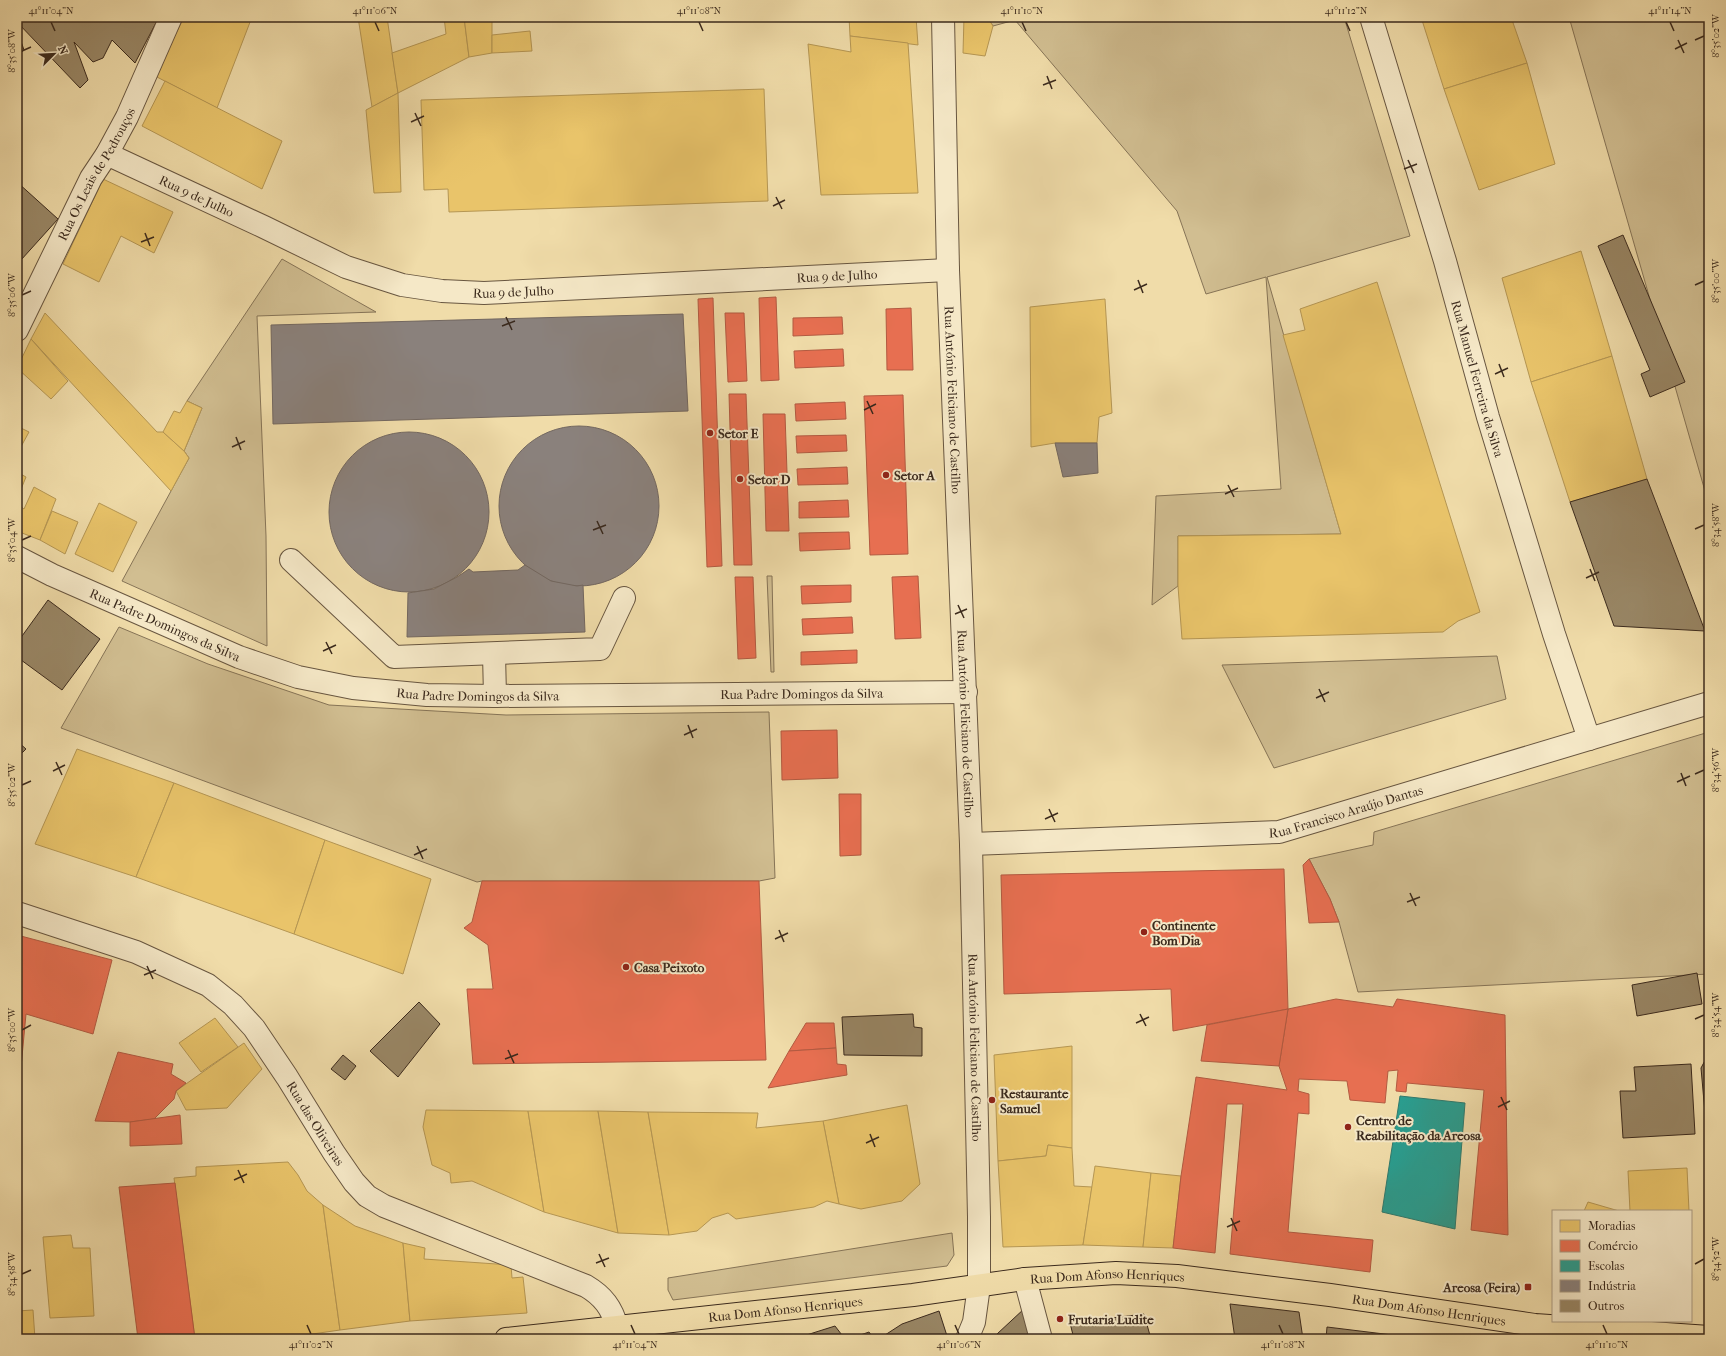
<svg xmlns="http://www.w3.org/2000/svg" width="1726" height="1356" viewBox="0 0 1726 1356" font-family="'IM FELL French Canon',serif">
<rect width="100%" height="100%" fill="#f0dca9"/>
<filter id="stains"><feTurbulence type="fractalNoise" baseFrequency=".005" numOctaves="4"/><feColorMatrix values="0 0 0 0 .2 0 0 0 0 .09 0 0 0 0 .02 0 0 0 .5 -.17"/></filter>
<radialGradient id="worn" r=".72"><stop offset=".6" stop-color="#630" stop-opacity="0"/><stop offset="1" stop-color="#630" stop-opacity=".3"/></radialGradient>
<g fill="#d1be91" stroke="#867457">
<polygon points="987,17 1344,17 1410,236 1267,277 1341,534 1178,536 1178,586 1152,605 1156,496 1281,489 1266,277 1206,294 1177,211 1015,20 993,26"/>
<polygon points="1569,17 1709,17 1709,505"/>
<polygon points="282,259 376,312 257,316 266,536 267,646 122,581 189,458 184,451 202,408 187,401"/>
<polygon points="767,576 772,576 774,672 771,672"/>
<polygon points="119,627 208,664 329,705 506,715 769,712 775,878 759,881 482,881 477,882 61,728"/>
<polygon points="1497,656 1506,699 1274,768 1222,665"/>
<polygon points="1709,732 1709,974 1358,992 1339,922 1330,899 1309,859 1373,845 1374,832"/>
<polygon points="952,1233 954,1255 947,1266 673,1300 668,1290 668,1278"/>
</g>
<g fill="#e9c46a" stroke="#b59653">
<polygon points="184,17 252,17 217,108 155,76"/>
<polygon points="358,17 387,17 398,93 372,107"/>
<polygon points="444,17 464,17 469,57 398,93 392,53 446,34"/>
<polygon points="464,17 492,17 492,53 469,57"/>
<polygon points="849,17 916,17 918,45 850,36"/>
<polygon points="964,17 987,17 993,26 985,56 963,53"/>
<polygon points="1421,17 1511,17 1527,63 1444,89"/>
<polygon points="530,31 532,51 492,53 492,35"/>
<polygon points="850,36 908,43 918,193 821,195 808,44 851,52"/>
<polygon points="1527,63 1555,164 1479,190 1444,89"/>
<polygon points="165,81 282,141 262,189 142,126"/>
<polygon points="764,89 768,201 449,212 448,189 424,190 421,100"/>
<polygon points="398,93 401,192 374,193 366,110"/>
<polygon points="103,179 173,212 154,253 121,236 99,282 63,264"/>
<polygon points="1581,251 1612,356 1531,382 1502,278"/>
<polygon points="1377,282 1480,612 1458,621 1443,632 1182,639 1178,586 1178,536 1341,534 1283,335 1305,330 1300,309"/>
<polygon points="1105,299 1112,413 1099,417 1097,443 1055,443 1031,447 1030,307"/>
<polygon points="45,313 157,432 163,432 184,451 189,458 171,491 31,339"/>
<polygon points="31,339 68,381 51,399 17,368"/>
<polygon points="1612,356 1647,479 1570,502 1531,382"/>
<polygon points="187,401 202,408 184,451 163,432 174,411 180,413"/>
<polygon points="17,426 29,432 17,454"/>
<polygon points="17,472 26,477 17,499"/>
<polygon points="34,487 56,499 40,540 17,531 17,504 24,509"/>
<polygon points="99,503 137,522 113,572 75,554"/>
<polygon points="52,511 78,522 65,554 40,540"/>
<polygon points="77,749 174,783 136,877 35,844"/>
<polygon points="174,783 325,840 294,934 136,877"/>
<polygon points="325,840 431,879 403,974 294,934"/>
<polygon points="215,1018 238,1047 201,1072 179,1043"/>
<polygon points="244,1043 262,1069 227,1108 186,1110 176,1091"/>
<polygon points="1072,1046 1072,1148 1048,1145 1046,1156 998,1161 994,1055"/>
<polygon points="907,1105 920,1184 902,1201 861,1209 839,1204 823,1121"/>
<polygon points="426,1110 528,1111 544,1212 472,1181 451,1183 450,1173 432,1165 423,1127"/>
<polygon points="528,1111 598,1111 618,1233 544,1212"/>
<polygon points="598,1111 648,1112 669,1235 618,1233"/>
<polygon points="648,1112 758,1113 756,1128 823,1121 839,1204 827,1201 814,1207 736,1219 728,1213 712,1218 697,1231 669,1235"/>
<polygon points="1048,1145 1072,1148 1074,1186 1092,1187 1083,1245 1003,1247 998,1161 1046,1156"/>
<polygon points="288,1162 298,1175 307,1191 323,1205 340,1330 278,1339 195,1339 174,1178 196,1176 196,1167"/>
<polygon points="1095,1166 1151,1173 1143,1247 1083,1245"/>
<polygon points="1687,1168 1689,1211 1630,1211 1628,1171"/>
<polygon points="1151,1173 1181,1176 1173,1248 1143,1247"/>
<polygon points="1588,1202 1619,1211 1584,1211"/>
<polygon points="323,1205 355,1226 403,1243 410,1321 340,1330"/>
<polygon points="71,1235 73,1248 90,1248 94,1316 50,1318 43,1237"/>
<polygon points="403,1243 425,1248 424,1259 511,1265 512,1278 523,1277 527,1313 410,1321"/>
<polygon points="33,1310 35,1339 17,1339 17,1311"/>
</g>
<g fill="#e76f51" stroke="#b35a41">
<polygon points="776,297 779,380 761,381 759,298"/>
<polygon points="713,298 722,566 707,567 698,299"/>
<polygon points="911,308 913,370 887,370 886,309"/>
<polygon points="725,313 744,313 747,381 728,382"/>
<polygon points="842,317 843,334 793,336 793,318"/>
<polygon points="843,349 844,366 795,368 794,351"/>
<polygon points="729,394 746,394 752,565 734,565"/>
<polygon points="903,395 908,554 870,555 864,396"/>
<polygon points="845,402 846,419 796,421 795,404"/>
<polygon points="763,414 785,414 789,531 766,531"/>
<polygon points="846,435 847,451 797,453 796,436"/>
<polygon points="847,467 848,484 798,485 797,469"/>
<polygon points="848,500 849,517 799,518 799,502"/>
<polygon points="849,532 850,549 800,551 799,533"/>
<polygon points="918,576 921,638 895,639 892,577"/>
<polygon points="735,577 753,577 756,658 738,659"/>
<polygon points="851,585 851,602 802,604 801,586"/>
<polygon points="852,617 853,633 803,635 802,619"/>
<polygon points="857,650 857,663 801,665 801,652"/>
<polygon points="837,730 838,778 782,780 781,731"/>
<polygon points="839,794 861,794 861,855 840,856"/>
<polygon points="1309,859 1330,899 1339,922 1309,923 1303,865"/>
<polygon points="1284,869 1288,1009 1173,1031 1171,989 1004,994 1001,875"/>
<polygon points="482,881 759,881 766,1060 473,1064 467,989 493,989 488,945 464,928 472,922"/>
<polygon points="17,935 112,960 93,1034 26,1014 17,1110"/>
<polygon points="1336,999 1393,1007 1397,999 1505,1015 1508,1235 1471,1230 1484,1090 1407,1083 1406,1092 1396,1091 1398,1070 1388,1071 1385,1103 1350,1100 1347,1081 1299,1079 1298,1091 1309,1094 1309,1114 1298,1113 1288,1232 1373,1240 1370,1272 1230,1254 1243,1104 1227,1104 1215,1253 1173,1248 1181,1176 1196,1077 1287,1090 1279,1066 1288,1009"/>
<polygon points="1288,1009 1279,1066 1201,1061 1207,1025"/>
<polygon points="806,1023 834,1023 836,1048 789,1051"/>
<polygon points="836,1048 837,1064 846,1065 847,1075 768,1088 789,1051"/>
<polygon points="118,1052 173,1064 171,1074 186,1083 176,1091 174,1099 154,1119 130,1122 95,1121"/>
<polygon points="180,1115 182,1144 130,1146 130,1122"/>
<polygon points="175,1183 195,1339 138,1339 119,1187"/>
</g>
<polygon fill="#2a9d8f" stroke="#2f7a6d" points="1400,1096 1465,1103 1455,1229 1382,1212"/>
<g fill="#8a817c" stroke="#726760">
<polygon points="683,314 688,411 273,424 271,325"/>
<circle cx="579" cy="506" r="80"/>
<circle cx="409" cy="512" r="80"/>
<polygon points="1055,443 1097,443 1098,473 1063,477"/>
<polygon points="525,565 551,581 577,586 583,585 585,632 407,637 408,593 434,589 457,577 469,569 473,572 518,570"/>
</g>
<g fill="#998766" stroke="#3b2a1d">
<polygon points="17,17 84,17 85,18 89,17 159,17 135,63 112,40 103,58 93,62 74,42 88,80 80,88 17,22"/>
<polygon points="17,30 24,50 17,57"/>
<polygon points="17,182 58,219 21,260 17,256"/>
<polygon points="1623,235 1685,382 1650,397 1641,374 1650,370 1598,246"/>
<polygon points="1647,479 1705,631 1614,626 1570,502"/>
<polygon points="48,600 100,639 62,690 17,657 17,643"/>
<polygon points="17,741 26,749 17,758"/>
<polygon points="1697,973 1702,1004 1637,1016 1632,985"/>
<polygon points="419,1002 440,1024 398,1077 370,1051"/>
<polygon points="913,1014 914,1027 922,1028 922,1056 844,1055 842,1017"/>
<polygon points="1709,1053 1709,1158 1701,1068"/>
<polygon points="343,1055 356,1066 345,1080 331,1069"/>
<polygon points="1691,1064 1695,1134 1623,1138 1620,1091 1636,1091 1634,1067"/>
<polygon points="1230,1304 1299,1312 1303,1339 1235,1339"/>
<polygon points="1025,1308 1036,1339 999,1339 997,1334"/>
<polygon points="939,1311 948,1339 849,1339 869,1332 874,1339 885,1335 902,1324"/>
<polygon points="1144,1314 1151,1339 1074,1339 1070,1323"/>
<polygon points="835,1326 845,1339 798,1339 797,1338"/>
<polygon points="1327,1327 1425,1339 1326,1339"/>
</g>
<g fill="none" stroke-linecap="round" stroke-linejoin="round">
<defs>
<g id="minor">
<path id="s1" d="M 943,17 L 948,270 L 971,844 L 979,1217 L 979,1286 L 974,1322 L 967,1339"/>
<path id="s2" d="M 1371,17 L 1445,261 L 1488,417 L 1554,634 L 1589,739"/>
<path id="s3" d="M 107,154 L 264,227 L 346,267 L 402,285 L 442,291 L 484,293 L 948,270"/>
<path id="s4" d="M 17,330 L 91,178 L 107,154 L 127,117 L 171,17"/>
<path id="s5" d="M 17,557 L 52,575 L 239,657 L 298,677 L 353,688 L 427,695 L 495,696 L 966,692"/>
<polyline points="291,560 394,657 600,649 624,598"/>
<polyline points="494,654 495,696"/>
<path id="s6" d="M 971,844 L 1279,832 L 1709,703"/>
<path id="s7" d="M 17,913 L 136,952 L 208,985 L 233,1005 L 254,1028 L 287,1077 L 334,1153 L 354,1182 L 367,1196 L 384,1206 L 586,1286 C 603,1296 612,1308 617,1327"/>
<polyline points="1025,1279 1041,1339"/>
</g>
<g id="major">
<path id="s8" d="M 506,1339 L 913,1295 L 1025,1279 L 1116,1273 L 1177,1276 L 1330,1295 L 1535,1325 L 1709,1337"/>
</g>
</defs>
<use href="#minor" stroke="#685640" stroke-width="24"/>
<use href="#major" stroke="#3b2a1d" stroke-width="24"/>
<use href="#minor" stroke="#f5e8c7" stroke-width="22"/>
<use href="#major" stroke="#f0dca9" stroke-width="22"/>
</g>
<path fill="none" stroke="#3b2a1d" stroke-width="1.5" d="M 51,22 L 55,31M 375,22 L 379,31M 699,22 L 703,31M 1022,22 L 1026,31M 1346,22 L 1350,31M 1670,22 L 1674,31M 1678,40 L 1684,53M 1695,40 L 1704,36M 1675,49 L 1687,43M 22,51 L 31,47M 1047,76 L 1052,89M 1043,85 L 1056,80M 415,113 L 421,126M 411,122 L 424,116M 1408,160 L 1414,173M 1404,169 L 1417,164M 776,197 L 782,209M 773,206 L 785,200M 145,233 L 150,246M 141,242 L 154,237M 1138,280 L 1143,293M 1695,285 L 1704,281M 1134,290 L 1147,284M 22,295 L 31,291M 506,317 L 512,330M 502,326 L 515,321M 1499,364 L 1504,377M 1495,374 L 1508,368M 867,401 L 873,414M 864,410 L 876,404M 236,437 L 241,450M 232,447 L 245,441M 1228,485 L 1234,497M 1225,494 L 1238,488M 597,521 L 603,534M 1695,529 L 1704,525M 593,530 L 606,525M 22,540 L 31,536M 1590,569 L 1595,581M 1586,578 L 1599,572M 958,605 L 964,618M 955,614 L 967,609M 326,642 L 332,654M 323,651 L 336,645M 1319,689 L 1325,702M 1316,698 L 1329,692M 688,725 L 693,738M 684,735 L 697,729M 56,762 L 62,775M 53,771 L 65,765M 1681,773 L 1686,786M 1695,774 L 1704,770M 1677,782 L 1690,776M 22,785 L 31,781M 1049,809 L 1055,822M 1045,819 L 1058,813M 417,846 L 423,859M 414,855 L 427,849M 1410,893 L 1416,906M 1407,902 L 1420,897M 779,930 L 784,942M 775,939 L 788,933M 147,966 L 153,979M 144,975 L 156,970M 1140,1014 L 1146,1026M 1695,1019 L 1704,1015M 1136,1023 L 1149,1017M 22,1030 L 31,1025M 508,1050 L 514,1063M 505,1059 L 518,1054M 1501,1097 L 1507,1110M 1498,1107 L 1510,1101M 870,1134 L 875,1147M 866,1143 L 879,1137M 238,1170 L 244,1183M 234,1180 L 247,1174M 1231,1218 L 1237,1231M 1227,1227 L 1240,1221M 599,1254 L 605,1267M 596,1263 L 609,1258M 1695,1264 L 1704,1259M 22,1274 L 31,1270M 307,1325 L 311,1334M 631,1325 L 635,1334M 955,1325 L 959,1334M 1279,1325 L 1283,1334M 1603,1325 L 1607,1334"/>
<g fill="#8f2418" stroke="#f5e8c7" stroke-width="1.5">
<circle cx="710" cy="433" r="4"/>
<circle cx="886" cy="475" r="4"/>
<circle cx="740" cy="479" r="4"/>
<circle cx="1144" cy="932" r="4"/>
<circle cx="626" cy="967" r="4"/>
<circle cx="992" cy="1100" r="4"/>
<circle cx="1348" cy="1127" r="4"/>
<rect x="1524" y="1283" width="8" height="8" rx="2"/>
<circle cx="1060" cy="1319" r="4"/>
</g>
<g text-anchor="middle" stroke-width="4" stroke-linejoin="round" paint-order="stroke">
<g font-size="13" fill="#3b2a1d" stroke="#f5e8c7">
<text dy="5" stroke="none"><textPath href="#s4" startOffset="175">Rua Os Leais de Pedrouços</textPath></text>
<text dy="5" stroke="none"><textPath href="#s3" startOffset="99">Rua 9 de Julho</textPath></text>
<text dy="5" stroke="none"><textPath href="#s3" startOffset="759">Rua 9 de Julho</textPath></text>
<text dy="5" stroke="none"><textPath href="#s3" startOffset="435">Rua 9 de Julho</textPath></text>
<text dy="5" stroke="none"><textPath href="#s2" startOffset="377">Rua Manuel Ferreira da Silva</textPath></text>
<text dy="5" stroke="none"><textPath href="#s1" startOffset="383">Rua António Feliciano de Castilho</textPath></text>
<text dy="5" stroke="none"><textPath href="#s5" startOffset="163">Rua Padre Domingos da Silva</textPath></text>
<text dy="5" stroke="none"><textPath href="#s5" startOffset="811">Rua Padre Domingos da Silva</textPath></text>
<text dy="5" stroke="none"><textPath href="#s5" startOffset="487">Rua Padre Domingos da Silva</textPath></text>
<text dy="5" stroke="none"><textPath href="#s1" startOffset="707">Rua António Feliciano de Castilho</textPath></text>
<text dy="5" stroke="none"><textPath href="#s6" startOffset="378">Rua Francisco Araújo Dantas</textPath></text>
<text dy="5" stroke="none"><textPath href="#s1" startOffset="1031">Rua António Feliciano de Castilho</textPath></text>
<text dy="5" stroke="none"><textPath href="#s7" startOffset="381">Rua das Oliveiras</textPath></text>
<text dy="5" stroke="none"><textPath href="#s8" startOffset="605">Rua Dom Afonso Henriques</textPath></text>
<text dy="5" stroke="none"><textPath href="#s8" startOffset="281">Rua Dom Afonso Henriques</textPath></text>
<text dy="5" stroke="none"><textPath href="#s8" startOffset="929">Rua Dom Afonso Henriques</textPath></text>
</g>
<g font-size="13" font-weight="bold" fill="#3b2a1d" stroke="#f5e8c7" text-anchor="start">
<text x="718" y="438">Setor E</text>
<text x="894" y="480">Setor A</text>
<text x="748" y="484">Setor D</text>
<text x="1152" y="930">Continente<tspan x="1152" dy="15">Bom Dia</tspan></text>
<text x="634" y="972">Casa Peixoto</text>
<text x="1000" y="1098">Restaurante<tspan x="1000" dy="15">Samuel</tspan></text>
<text x="1356" y="1125">Centro de<tspan x="1356" dy="15">Reabilitação da Areosa</tspan></text>
<text x="1520" y="1292" text-anchor="end">Areosa (Feira)</text>
<text x="1068" y="1324">Frutaria Ludite</text>
</g>
</g>
<rect width="1726" height="1356" fill="none" stroke="#f0dca9" stroke-width="44"/>
<rect x="1552" y="1210" width="140" height="112" fill="#f5e8c7" stroke="#ab9c83"/>
<rect x="1560" y="1220" width="20" height="12" fill="#e9c46a" stroke="#ab9c83"/>
<text x="1588" y="1230" font-size="12" fill="#3b2a1d">Moradias</text>
<rect x="1560" y="1240" width="20" height="12" fill="#e76f51" stroke="#ab9c83"/>
<text x="1588" y="1250" font-size="12" fill="#3b2a1d">Comércio</text>
<rect x="1560" y="1260" width="20" height="12" fill="#2a9d8f" stroke="#ab9c83"/>
<text x="1588" y="1270" font-size="12" fill="#3b2a1d">Escolas</text>
<rect x="1560" y="1280" width="20" height="12" fill="#8a817c" stroke="#ab9c83"/>
<text x="1588" y="1290" font-size="12" fill="#3b2a1d">Indústria</text>
<rect x="1560" y="1300" width="20" height="12" fill="#998766" stroke="#ab9c83"/>
<text x="1588" y="1310" font-size="12" fill="#3b2a1d">Outros</text>
<g transform="translate(54 54) rotate(66)" stroke="#f5e8c7" stroke-width="3" paint-order="stroke">
<path d="M0-3L7 15L0 10L-7 15Z" fill="#3b2a1d"/>
<text y="-6" font-size="11" font-weight="bold" text-anchor="middle" fill="#3b2a1d">N</text>
</g>
<rect x="22" y="22" width="1682" height="1312" fill="none" stroke="#3b2a1d" stroke-width="1.5"/>
<g font-size="10" text-anchor="middle" fill="#3b2a1d">
<text x="51" y="14">41°11'04"N</text>
<text x="375" y="14">41°11'06"N</text>
<text x="699" y="14">41°11'08"N</text>
<text x="1022" y="14">41°11'10"N</text>
<text x="1346" y="14">41°11'12"N</text>
<text x="1670" y="14">41°11'14"N</text>
<text transform="translate(1715 36) rotate(-90)" y="4">8°35'02"W</text>
<text transform="translate(11 51) rotate(-90)" y="4">8°35'08"W</text>
<text transform="translate(1715 281) rotate(-90)" y="4">8°35'00"W</text>
<text transform="translate(11 295) rotate(-90)" y="4">8°35'06"W</text>
<text transform="translate(1715 525) rotate(-90)" y="4">8°34'58"W</text>
<text transform="translate(11 540) rotate(-90)" y="4">8°35'04"W</text>
<text transform="translate(1715 770) rotate(-90)" y="4">8°34'56"W</text>
<text transform="translate(11 785) rotate(-90)" y="4">8°35'02"W</text>
<text transform="translate(1715 1015) rotate(-90)" y="4">8°34'54"W</text>
<text transform="translate(11 1030) rotate(-90)" y="4">8°35'00"W</text>
<text transform="translate(1715 1259) rotate(-90)" y="4">8°34'52"W</text>
<text transform="translate(11 1274) rotate(-90)" y="4">8°34'58"W</text>
<text x="311" y="1348">41°11'02"N</text>
<text x="635" y="1348">41°11'04"N</text>
<text x="959" y="1348">41°11'06"N</text>
<text x="1283" y="1348">41°11'08"N</text>
<text x="1607" y="1348">41°11'10"N</text>
</g>
<rect width="100%" height="100%" filter="url(#stains)"/>
<rect width="100%" height="100%" fill="url(#worn)"/>
</svg>
